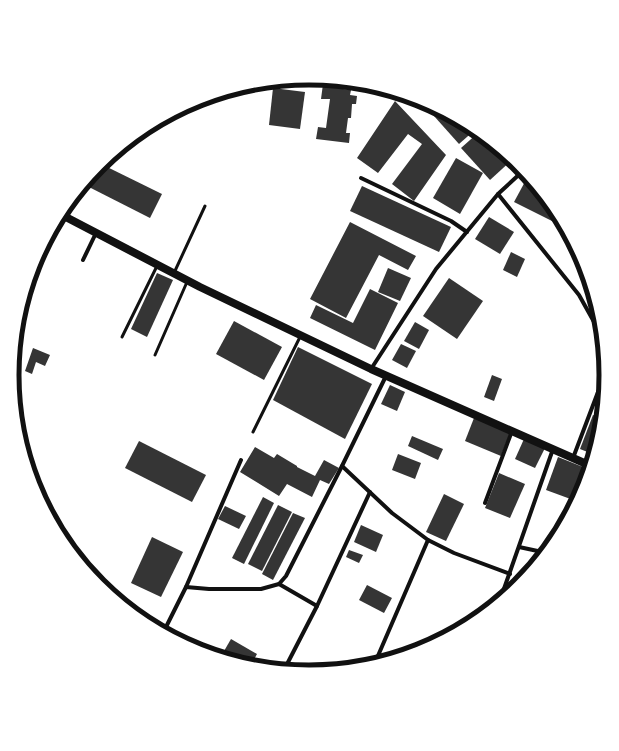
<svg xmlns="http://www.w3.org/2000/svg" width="619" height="751" viewBox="0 0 619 751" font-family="Literata,serif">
<rect width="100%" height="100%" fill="#fff"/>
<g fill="#353535">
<polygon points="323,84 343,87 343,89 351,90 350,95 357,96 356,104 352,104 351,118 348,118 346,133 350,133 349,143 316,139 318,127 326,128 330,99 321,99"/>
<polygon points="273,88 305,92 300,129 269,125"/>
<polygon points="418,99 424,101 435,107 430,111"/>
<polygon points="395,101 446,155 414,201 392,184 422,144 408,134 378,173 357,158"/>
<polygon points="441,110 475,128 476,129 459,144 434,116"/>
<polygon points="479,132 513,159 490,180 461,148"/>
<polygon points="456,158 483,173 460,214 433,198"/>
<polygon points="101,164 162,194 150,218 83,184"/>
<polygon points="527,178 533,181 557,210 552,221 514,202"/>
<polygon points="362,186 451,227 439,252 350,211"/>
<polygon points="489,217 514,232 500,254 475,239"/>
<polygon points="350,222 416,256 408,270 379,255 346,318 310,299"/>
<polygon points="511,252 525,259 517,277 503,270"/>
<polygon points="388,268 411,278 400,301 378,292"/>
<polygon points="157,273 173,280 147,337 131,329"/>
<polygon points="449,278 483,301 457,339 423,316"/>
<polygon points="370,289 398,303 375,350 310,318 316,305 353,323"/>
<polygon points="234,321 282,347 264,380 216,354"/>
<polygon points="415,322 429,330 419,349 404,341"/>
<polygon points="401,344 416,351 407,368 392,360"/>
<polygon points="298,347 372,384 345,439 273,400"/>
<polygon points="33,348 50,355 45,366 36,362 32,374 25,371"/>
<polygon points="492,375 502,379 494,401 484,397"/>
<polygon points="390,385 405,392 397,411 381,404"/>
<polygon points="593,415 603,418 601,434 595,455 580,449"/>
<polygon points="474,418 510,433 501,456 465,441"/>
<polygon points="412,436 443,449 438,460 408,446"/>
<polygon points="524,439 545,448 535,468 515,459"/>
<polygon points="139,441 206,475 192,502 125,468"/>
<polygon points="255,447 274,458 277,454 297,466 297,467 315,476 324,460 339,468 329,484 320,480 312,497 287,484 279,496 240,472"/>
<polygon points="398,454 421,463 415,479 392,470"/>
<polygon points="558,457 588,469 576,501 546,490"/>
<polygon points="499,473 525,484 510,518 485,508"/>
<polygon points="444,494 464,504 446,541 426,532"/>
<polygon points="263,497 274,503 244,564 232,558"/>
<polygon points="278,505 292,512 262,571 248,564"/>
<polygon points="225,506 246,516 239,529 218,519"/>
<polygon points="293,513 305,518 273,580 262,574"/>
<polygon points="361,525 383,535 376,552 354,542"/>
<polygon points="152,537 183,552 161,597 131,583"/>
<polygon points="349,550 363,555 359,563 346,557"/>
<polygon points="367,585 392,598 384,613 359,600"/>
<polygon points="231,639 257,654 250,667 220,658"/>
</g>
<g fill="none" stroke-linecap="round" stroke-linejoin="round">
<g stroke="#111" stroke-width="3">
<polyline points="174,273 205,206"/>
<polyline points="122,337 157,266"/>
<polyline points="155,355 187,282"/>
<polyline points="253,432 300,337"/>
</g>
<g stroke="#111" stroke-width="4">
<polyline points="361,178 451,221 467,232"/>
<polyline points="498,194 579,295 603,338"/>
<polyline points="83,260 96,233"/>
<polyline points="371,369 436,269 498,194 524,170"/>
<polyline points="573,458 598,392"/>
<polyline points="342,466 392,513 428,540 454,553 510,574"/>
<polyline points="485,503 512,431"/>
<polyline points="519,547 547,553"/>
<polyline points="85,569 87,565"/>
<polyline points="279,584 317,606"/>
<polyline points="186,587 241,460"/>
<polyline points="503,593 510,594"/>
<polyline points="499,603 553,449"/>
<polyline points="163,633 186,587 209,589 261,589 279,584 286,576 342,466 386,376"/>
<polyline points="374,665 428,540"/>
<polyline points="284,670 317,606 370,492"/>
</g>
<polyline stroke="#111" stroke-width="8" points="60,214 200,287 371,369 591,466"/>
</g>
<path d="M0 0H619V751H0ZM19 375a290 290 0 1 1 580 0a290 290 0 1 1-580 0Z" fill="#fff" fill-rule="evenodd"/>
<path fill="none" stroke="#111" stroke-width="5" d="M19 375a290 290 0 1 1 580 0a290 290 0 1 1-580 0Z"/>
</svg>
